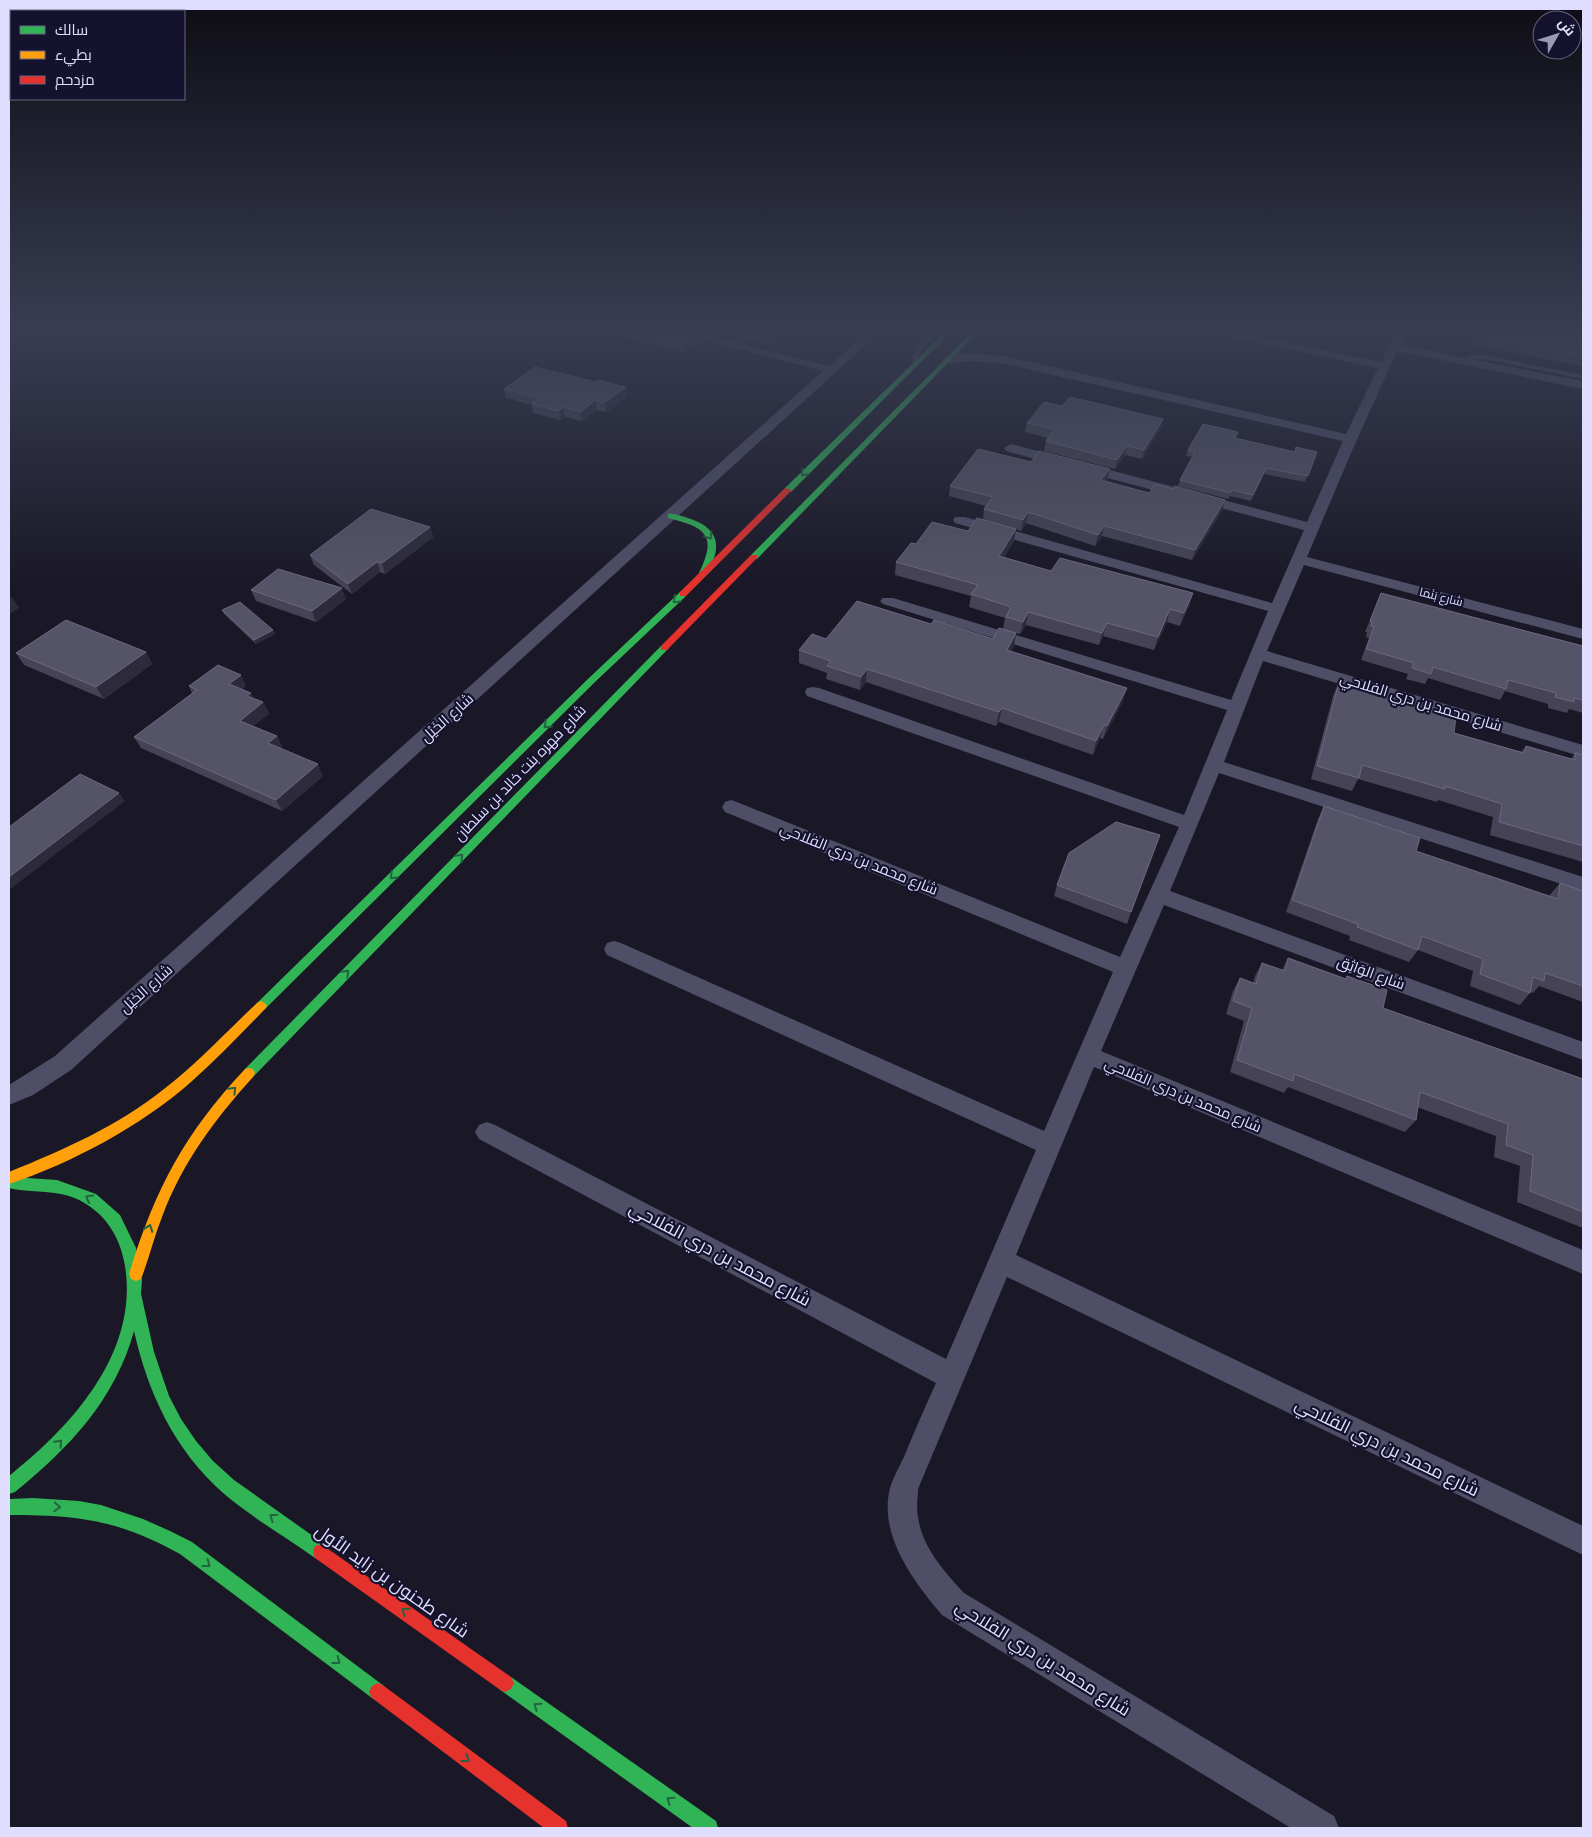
<svg xmlns="http://www.w3.org/2000/svg" width="1592" height="1837" viewBox="0 0 1592 1837" font-family="Karla,Cairo,sans-serif">
<rect width="100%" height="100%" fill="#1a1827"/>
<g fill="none" stroke-linecap="round" stroke-linejoin="round">
<g fill="#4e4e67" fill-rule="evenodd">
<path d="M 941,329 L 948,329 C 932,340 921,340 918,363 L 913,364 C 910,346 926,335 941,329 Z"/>
<polygon points="1484,355 1583,375 1583,379 1484,359 1472,359 1466,364 1463,362 1468,356"/>
</g>
<g fill="#4e4e67" fill-rule="evenodd">
<polygon points="666,329 685,329 829,366 870,329 883,329 71,1070 33,1095 9,1105 9,1085 55,1056 823,371 668,331"/>
<path d="M 1202,329 L 1223,329 L 1381,362 L 1396,329 L 1408,329 L 1400,345 L 1583,381 L 1583,389 L 1397,351 L 1351,453 L 1307,557 L 1583,629 L 1583,639 L 1304,565 L 1267,651 L 1583,745 L 1583,757 L 1263,661 L 1224,762 L 1583,877 L 1583,891 L 1219,773 L 1170,891 L 1583,1042 L 1583,1060 L 1164,905 L 1101,1051 L 1583,1250 L 1583,1274 L 1094,1067 L 1016,1255 L 1583,1526 L 1583,1555 L 1007,1277 L 918,1489 C 918,1498 916,1508 918,1517 C 922,1547 944,1571 964,1593 L 1334,1816 L 1339,1828 L 1291,1828 L 942,1615 C 914,1582 878,1535 890,1488 C 893,1478 899,1467 904,1457 C 914,1432 925,1407 936,1383 L 479,1139 L 475,1132 L 479,1125 L 487,1122 L 495,1125 L 946,1359 L 1036,1150 L 607,955 L 604,949 L 607,943 L 614,941 L 621,943 L 1044,1131 L 1113,972 L 725,812 L 722,807 L 725,802 L 731,800 L 737,802 L 1120,957 L 1179,827 L 807,696 L 805,692 L 807,688 L 813,687 L 819,688 L 1184,815 L 1227,710 L 883,604 L 880,601 L 883,598 L 893,598 L 1231,700 L 1268,611 L 955,523 L 953,520 L 955,517 L 965,517 L 1272,603 L 1304,530 L 1006,451 L 1004,448 L 1011,444 L 1307,522 L 1343,441 L 1005,364 L 970,361 L 947,364 L 941,360 C 952,349 990,355 1005,356 L 1346,434 L 1378,368 L 1208,332 Z"/>
</g>
<g fill="#30b455" fill-rule="evenodd">
<polygon points="948,329 954,329 791,492 785,492 785,488"/>
<polygon points="975,329 981,329 757,559 751,559 751,555"/>
<path d="M 668,514 C 675,513 684,517 691,519 C 722,530 721,550 706,575 L 700,575 L 699,573 C 718,535 705,527 668,518 Z"/>
<polygon points="683,591 686,592 686,596 595,682 265,1009 261,1011 257,1009 255,1006 257,1003 589,678 680,592"/>
<polygon points="664,645 669,648 667,650 253,1077 249,1078 245,1077 243,1073 245,1069 661,646"/>
<path d="M 12,1177 L 57,1180 L 96,1194 L 120,1215 L 136,1248 L 142,1280 L 141,1294 L 154,1352 L 169,1396 L 181,1419 L 196,1441 L 213,1461 L 234,1480 L 327,1546 L 329,1552 L 327,1558 L 321,1560 L 315,1558 C 284,1536 251,1517 222,1492 C 174,1449 148,1393 134,1331 C 115,1400 69,1448 15,1492 L 9,1494 L 9,1476 C 71,1427 139,1353 125,1266 C 121,1241 109,1218 86,1204 C 70,1193 50,1192 31,1191 C 24,1190 16,1190 9,1188 L 9,1178 Z"/>
<path d="M 33,1498 L 79,1501 L 101,1505 L 143,1519 L 170,1531 L 192,1542 L 384,1686 L 387,1692 L 384,1698 L 378,1701 L 372,1698 L 180,1554 C 118,1520 79,1515 9,1515 L 9,1499 Z"/>
<polygon points="505,1674 511,1677 716,1821 718,1828 693,1828 499,1689 496,1683 499,1677"/>
</g>
<g fill="#ff9f0a" fill-rule="evenodd">
<path d="M 261,1001 L 265,1003 L 267,1006 L 265,1009 C 241,1034 217,1059 191,1082 C 141,1126 72,1163 9,1184 L 9,1172 C 63,1150 118,1126 164,1089 C 198,1063 226,1032 257,1003 Z"/>
<path d="M 249,1068 L 253,1069 L 255,1073 L 253,1077 C 215,1119 182,1163 162,1217 C 154,1237 149,1259 141,1279 L 136,1281 L 131,1279 L 129,1274 C 155,1189 184,1134 245,1069 Z"/>
</g>
<g fill="#e5322d" fill-rule="evenodd">
<polygon points="785,488 792,490 686,596 680,596 680,592"/>
<polygon points="751,555 757,555 758,557 667,650 661,650 661,646"/>
<polygon points="321,1544 511,1677 514,1683 511,1689 505,1692 499,1689 315,1558 313,1552 315,1546"/>
<polygon points="378,1683 384,1686 566,1821 568,1828 544,1828 372,1698 369,1692 372,1686"/>
</g>
</g>
<g fill="#454355">
<polygon points="623,329 701,341 685,353 624,337"/>
<polygon points="692,329 786,329 768,344 715,331 712,334"/>
<polygon points="1265,329 1312,329 1309,334 1288,330 1286,332"/>
<polygon points="1330,329 1340,329 1339,331"/>
<polygon points="1474,329 1583,329 1583,366 1470,344"/>
<polygon points="596,382 626,387 627,397 606,412 597,410 582,421 565,417 560,420 533,413 532,405 506,398 504,389"/>
<polygon points="1062,406 1163,419 1160,429 1142,459 1125,455 1115,469 1044,451 1046,441 1048,438 1025,432 1027,423"/>
<polygon points="1236,438 1295,452 1296,447 1317,452 1305,482 1264,474 1251,501 1230,496 1228,499 1178,486 1180,480 1192,457 1186,456 1188,450"/>
<polygon points="1031,462 1110,469 1107,480 1106,482 1145,492 1150,493 1173,489 1225,500 1222,510 1192,560 1102,536 1095,546 1026,523 1021,531 1016,529 1014,541 1004,557 1051,571 1193,593 1189,606 1180,626 1167,622 1154,650 1103,636 1099,645 1026,625 1020,634 1016,633 1014,646 1011,651 1123,701 1103,739 1100,738 1093,755 999,722 996,726 866,682 860,690 826,679 827,673 799,663 799,650 826,639 931,624 993,639 1003,629 1005,618 969,607 971,596 895,575 896,562 916,544 968,531 983,520 984,509 986,506 949,496 950,486"/>
<polygon points="430,527 433,537 385,574 380,572 352,594 314,565 310,555"/>
<polygon points="251,590 346,599 316,622 256,601"/>
<polygon points="1381,593 1583,646 1583,713 1569,709 1567,713 1548,708 1548,704 1505,691 1500,700 1428,678 1425,684 1406,679 1408,674 1361,660 1369,638 1366,637 1367,632 1365,632"/>
<polygon points="222,610 273,630 275,634 256,644 224,614"/>
<polygon points="146,652 152,664 104,699 24,665 16,653"/>
<polygon points="1339,682 1454,733 1521,752 1526,746 1571,759 1575,753 1583,755 1583,862 1490,835 1493,817 1438,800 1437,802 1358,779 1352,791 1311,779 1333,696"/>
<polygon points="189,686 246,686 242,689 254,699 263,702 269,714 253,726 277,736 282,747 281,749 323,776 282,811 141,748 134,737 192,693"/>
<polygon points="1324,806 1416,851 1549,896 1560,883 1583,891 1583,1002 1539,986 1533,993 1531,992 1530,993 1520,1005 1470,986 1473,971 1418,950 1409,962 1349,940 1350,936 1286,912 1318,819"/>
<polygon points="1057,885 1131,912 1127,924 1054,896"/>
<polygon points="1288,958 1345,979 1347,976 1383,1008 1583,1079 1583,1228 1517,1202 1520,1166 1494,1157 1496,1136 1417,1107 1416,1120 1405,1132 1288,1087 1284,1093 1230,1072 1244,1021 1226,1014 1233,991 1240,978 1253,983 1255,976 1262,963 1282,970"/>
</g>
<g fill="#2d2b3b">
<polygon points="712,329 715,329 715,331 712,334"/>
<polygon points="776,329 786,329 768,344 768,336"/>
<polygon points="700,333 701,341 685,353 684,345"/>
<polygon points="626,387 627,397 606,412 604,403"/>
<polygon points="595,400 597,410 582,421 581,412"/>
<polygon points="563,407 565,417 560,420 559,411"/>
<polygon points="1163,419 1160,429 1142,459 1144,450"/>
<polygon points="1127,446 1125,455 1115,469 1117,460"/>
<polygon points="1266,468 1264,474 1251,501 1253,495"/>
<polygon points="1110,469 1107,480 1099,491 1101,480"/>
<polygon points="1225,500 1222,510 1192,560 1195,550"/>
<polygon points="1028,512 1026,523 1021,531 1023,520"/>
<polygon points="1104,526 1102,536 1095,546 1098,535"/>
<polygon points="430,527 433,537 385,574 382,563"/>
<polygon points="1016,529 1014,541 997,569 999,556"/>
<polygon points="377,562 380,572 352,594 348,584"/>
<polygon points="342,588 346,599 316,622 312,611"/>
<polygon points="1193,593 1189,606 1180,626 1184,613"/>
<polygon points="12,597 19,608 9,614 9,599"/>
<polygon points="1170,609 1167,622 1154,650 1158,637"/>
<polygon points="1028,612 1026,625 1020,634 1023,622"/>
<polygon points="1107,623 1103,636 1099,645 1102,633"/>
<polygon points="273,630 275,634 256,644 254,640"/>
<polygon points="1016,633 1014,646 1005,663 1007,650"/>
<polygon points="146,652 152,664 104,699 96,687"/>
<polygon points="867,669 866,682 860,690 861,677"/>
<polygon points="241,675 246,686 234,695 229,684"/>
<polygon points="1127,688 1123,701 1103,739 1107,726"/>
<polygon points="251,693 257,704 247,696"/>
<polygon points="263,702 269,714 246,732 240,721"/>
<polygon points="1002,708 999,722 996,726 999,712"/>
<polygon points="1104,725 1100,738 1093,755 1096,741"/>
<polygon points="277,736 282,747 274,754 268,743"/>
<polygon points="318,764 323,776 282,811 276,800"/>
<polygon points="119,793 125,801 9,890 9,877"/>
</g>
<g fill="#555367" stroke="#6b697f">
<polygon points="624,329 682,329 700,333 684,345"/>
<polygon points="738,329 776,329 768,336"/>
<polygon points="1475,329 1583,329 1583,356 1474,335"/>
<polygon points="535,367 596,382 598,380 626,387 604,403 595,400 581,412 563,407 559,411 532,404 539,398 504,389"/>
<polygon points="1070,397 1163,419 1144,450 1127,446 1117,460 1046,441 1054,429 1027,423 1044,402 1062,406"/>
<polygon points="1203,424 1238,432 1235,438 1295,452 1296,447 1317,452 1308,476 1266,468 1253,495 1232,490 1230,493 1180,480 1195,452 1188,450"/>
<polygon points="978,449 1031,462 1039,451 1110,469 1101,480 1145,492 1150,493 1154,484 1173,489 1175,486 1225,500 1195,550 1104,526 1098,535 1028,512 1023,520 984,509 993,497 950,486"/>
<polygon points="371,509 430,527 382,563 377,562 348,584 310,555"/>
<polygon points="977,518 1016,529 999,556 1051,571 1060,558 1193,593 1184,613 1170,609 1158,637 1107,623 1102,633 1028,612 1023,622 1006,617 1011,607 971,594 978,585 896,562 911,543 916,544 932,522 968,531"/>
<polygon points="278,569 342,588 312,611 251,590"/>
<polygon points="1381,593 1583,646 1583,700 1574,698 1574,702 1555,697 1556,693 1508,680 1506,689 1433,667 1431,674 1412,668 1414,663 1366,649 1374,627 1371,626 1372,622 1370,621"/>
<polygon points="857,601 931,624 934,620 993,639 999,628 1016,633 1007,650 1127,688 1107,726 1104,725 1096,741 1002,708 999,712 867,669 861,677 827,666 831,661 799,650 812,634 826,639"/>
<polygon points="240,602 273,630 254,640 222,610"/>
<polygon points="66,620 146,652 96,687 16,653"/>
<polygon points="218,665 241,675 229,684 251,693 247,696 263,702 240,721 277,736 268,743 318,764 276,800 134,737 197,690 189,686"/>
<polygon points="1339,682 1456,716 1454,733 1524,753 1526,746 1575,760 1575,753 1583,755 1583,846 1499,822 1502,804 1445,786 1445,789 1362,765 1359,778 1317,766"/>
<polygon points="80,774 119,793 9,877 9,827"/>
<polygon points="1324,806 1420,838 1416,851 1558,899 1560,883 1583,891 1583,986 1545,973 1544,981 1533,977 1530,993 1480,974 1483,959 1422,936 1418,950 1357,927 1358,924 1292,900"/>
<polygon points="1116,822 1160,835 1131,912 1057,885 1069,853"/>
<polygon points="1288,958 1346,979 1347,976 1387,990 1383,1008 1583,1079 1583,1212 1530,1191 1533,1155 1506,1145 1508,1124 1420,1092 1416,1120 1294,1074 1293,1081 1237,1060 1252,1008 1233,1001 1240,978 1256,984 1262,963 1285,971"/>
</g>
<defs><path id="oneway-chevron" d="M-2-3.5L2.5 0L-2 3.5" fill="none" stroke-width="1.6" stroke-linecap="round" stroke-linejoin="round" transform="scale(1.25)"/></defs>
<g stroke="#226341">
<use href="#oneway-chevron" transform="translate(804 473) rotate(135)"/>
<use href="#oneway-chevron" transform="translate(709 536) rotate(58)"/>
<use href="#oneway-chevron" transform="translate(676 600) rotate(136)"/>
<use href="#oneway-chevron" transform="translate(547 725) rotate(136)"/>
<use href="#oneway-chevron" transform="translate(460 857) rotate(-46)"/>
<use href="#oneway-chevron" transform="translate(393 876) rotate(136)"/>
<use href="#oneway-chevron" transform="translate(346 973) rotate(-46)"/>
<use href="#oneway-chevron" transform="translate(233 1090) rotate(-46)"/>
<use href="#oneway-chevron" transform="translate(89 1198) rotate(-151)"/>
<use href="#oneway-chevron" transform="translate(149 1228) rotate(-70)"/>
<use href="#oneway-chevron" transform="translate(59 1443) rotate(-47)"/>
<use href="#oneway-chevron" transform="translate(57 1507) rotate(3)"/>
<use href="#oneway-chevron" transform="translate(273 1517) rotate(-145)"/>
<use href="#oneway-chevron" transform="translate(207 1564) rotate(37)"/>
<use href="#oneway-chevron" transform="translate(405 1611) rotate(-145)"/>
<use href="#oneway-chevron" transform="translate(337 1661) rotate(37)"/>
<use href="#oneway-chevron" transform="translate(537 1706) rotate(-145)"/>
<use href="#oneway-chevron" transform="translate(466 1759) rotate(37)"/>
<use href="#oneway-chevron" transform="translate(670 1800) rotate(-145)"/>
</g>
<linearGradient id="sky" x2="0" y2="1"><stop stop-color="#0e0d15"/><stop offset="0.56" stop-color="#383d52"/><stop offset="1" stop-color="#383d52" stop-opacity="0"/></linearGradient>
<rect width="1592" height="586" fill="url(#sky)"/>
<g text-anchor="middle" stroke-width="4.5" stroke-linejoin="round" paint-order="stroke">
<g font-size="12" fill="#e0deff" stroke="#15122d">
<text transform="translate(1441 597) rotate(14)" y="4">شارع بَنَما</text>
</g>
<g font-size="15" fill="#e0deff" stroke="#15122d">
<text transform="translate(1421 702) rotate(17)" y="5">شارع محمد بن دري الفلاحي</text>
<text transform="translate(447 718) rotate(-42)" y="5">شارع الخَيْل</text>
<text transform="translate(520 773) rotate(-46)" y="5">شارع مهره بنت خالد بن سلطان</text>
<text transform="translate(859 859) rotate(22)" y="5">شارع محمد بن دري الفلاحي</text>
<text transform="translate(1371 973) rotate(20)" y="5">شارع الوَاثِق</text>
<text transform="translate(146 989) rotate(-42)" y="5">شارع الخَيْل</text>
<text transform="translate(1183 1095) rotate(23)" y="5">شارع محمد بن دري الفلاحي</text>
</g>
<g font-size="18" fill="#e0deff" stroke="#15122d">
<text transform="translate(720 1254) rotate(28)" y="6">شارع محمد بن دري الفلاحي</text>
<text transform="translate(1387 1447) rotate(26)" y="6">شارع محمد بن دري الفلاحي</text>
<text transform="translate(392 1581) rotate(35)" y="6">شارع طحنون بن زايد الأول</text>
<text transform="translate(1043 1658) rotate(32)" y="6">شارع محمد بن دري الفلاحي</text>
</g>
</g>
<rect width="1592" height="1837" fill="none" stroke="#e0deff" stroke-width="20"/>
<rect x="10" y="10" width="175" height="90" fill="#15122d" stroke="#666481"/>
<rect x="20" y="26" width="25" height="8" fill="#30b455" stroke="#666481"/>
<text x="55" y="35" font-size="15" fill="#e0deff">سالك</text>
<rect x="20" y="51" width="25" height="8" fill="#ff9f0a" stroke="#666481"/>
<text x="55" y="60" font-size="15" fill="#e0deff">بطيء</text>
<rect x="20" y="76" width="25" height="8" fill="#e5322d" stroke="#666481"/>
<text x="55" y="85" font-size="15" fill="#e0deff">مزدحم</text>
<g transform="translate(1557 35) rotate(51)"><circle r="24" fill="#15122d" stroke="#666481"/>
<path d="M0-4L9 19L0 12L-9 19Z" fill="#9b99b3"/>
<text y="-8" font-size="14" font-weight="bold" text-anchor="middle" fill="#e0deff">ش</text>
</g>
</svg>
